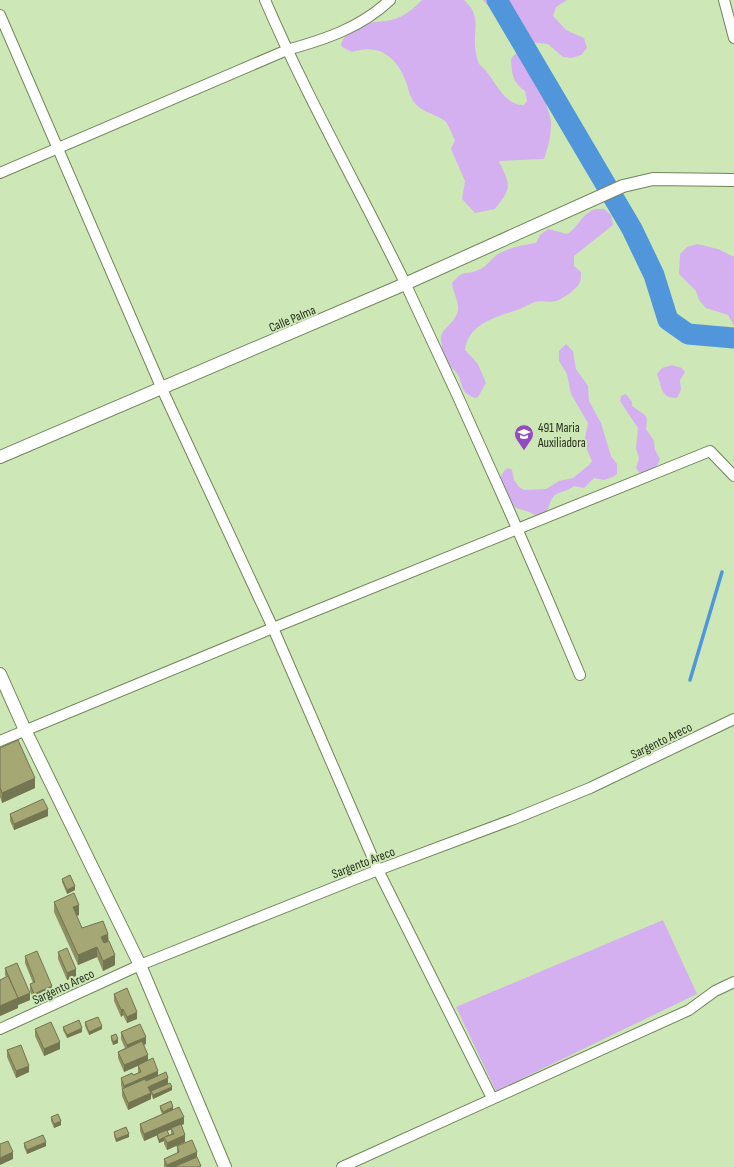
<svg xmlns="http://www.w3.org/2000/svg" width="734" height="1167" viewBox="0 0 734 1167" font-family="'Sofia Sans Condensed',sans-serif">
<rect width="100%" height="100%" fill="#cee7b7"/>
<g fill="#d5b0f1">
<path d="M 422,0 L 464,0 C 481,15 474,27 475,45 C 475,51 477,58 479,64 C 494,75 502,106 524,105 L 527,101 L 525,91 C 512,81 512,75 511,59 C 517,52 522,47 532,50 C 550,57 544,83 546,100 C 546,108 551,115 551,124 C 551,137 548,147 544,159 L 499,161 C 510,186 513,186 495,209 L 475,213 L 462,199 L 465,181 L 451,149 L 455,140 C 452,135 449,125 445,121 C 434,113 419,112 412,99 C 409,94 408,87 406,82 C 397,57 379,43 352,52 L 342,47 L 341,44 C 351,20 370,24 391,20 C 404,17 413,9 422,0 Z"/>
<path d="M 483,0 L 567,0 L 556,7 L 553,16 L 566,30 L 584,38 L 587,48 L 581,55 L 572,58 L 563,57 L 548,44 L 529,42 L 507,24 L 502,12 C 494,10 488,7 483,0 Z"/>
<path d="M 595,209 L 604,209 L 611,215 L 613,225 L 574,256 L 574,266 L 581,272 C 581,275 581,279 580,282 C 577,289 563,299 556,301 C 550,303 541,300 535,302 C 529,304 523,308 517,310 C 496,317 468,324 465,350 L 478,364 L 486,383 L 478,397 L 475,398 C 460,392 464,388 458,375 C 454,366 442,365 440,355 C 440,352 442,348 442,345 C 442,343 440,339 441,336 C 443,328 456,322 458,310 C 459,301 453,293 452,283 C 465,268 465,276 478,270 C 487,267 492,257 500,253 C 511,247 524,245 536,243 L 540,235 L 548,229 L 567,234 C 580,226 579,216 595,209 Z"/>
<polygon points="697,244 718,249 734,257 734,326 728,315 706,308 699,300 696,291 679,274 680,254 687,247"/>
<path d="M 566,344 L 573,351 L 576,369 L 588,386 L 589,401 L 601,423 L 611,456 L 617,464 L 617,474 L 613,477 L 604,480 L 594,478 L 584,488 L 574,486 C 568,491 559,492 555,495 C 548,501 551,511 541,515 C 535,516 534,514 529,512 C 525,510 519,510 515,507 C 505,498 493,476 508,468 L 512,470 L 514,480 L 519,487 L 524,490 L 546,489 L 559,481 L 573,478 L 589,465 L 592,461 L 584,443 L 588,423 L 571,394 L 567,374 L 559,361 L 559,351 Z"/>
<path d="M 672,365 L 682,368 L 685,372 L 680,380 L 681,390 L 677,398 C 660,398 662,387 657,374 L 662,368 Z"/>
<polygon points="626,394 632,402 632,406 645,415 647,419 646,429 654,441 655,450 660,459 656,468 643,474 639,472 636,468 639,458 636,448 638,428 620,401 621,396"/>
<polygon points="663,920 697,994 496,1091 456,1007"/>
</g>
<g fill="none" stroke-linecap="round" stroke-linejoin="round">
<polyline stroke="#5196da" stroke-width="3.5" points="690,680 722,572"/>
<polyline stroke="#5196da" stroke-width="21" points="497,0 632,229 654,275 668,320 688,334 734,338"/>
<defs>
<g id="minor">
<path d="M 265,0 C 307,98 360,190 406,285 C 467,414 525,544 580,675"/>
<polyline points="724,0 734,38"/>
<polyline points="0,15 162,389 273,628 378,870 492,1098"/>
<path d="M 0,173 L 287,50 C 326,39 360,28 390,0"/>
<polyline points="0,741 273,628 710,451 734,476"/>
<polyline points="0,1029 140,965 378,870 514,819 590,788 734,719"/>
<polyline points="342,1167 689,1010 715,991 734,982"/>
</g>
<g id="tertiary">
<polyline points="0,457 405,284 623,186 653,179 734,180"/>
<polyline points="0,674 25,730 140,965 225,1167"/>
</g>
</defs>
<use href="#minor" stroke="#6f8659" stroke-width="12"/>
<use href="#tertiary" stroke="#6f8659" stroke-width="14"/>
<use href="#minor" stroke="#fff" stroke-width="10"/>
<use href="#tertiary" stroke="#fff" stroke-width="12"/>
</g>
<g fill="#8e9064" fill-rule="evenodd">
<polygon points="0,748 35,788 2,803 0,797"/>
<polygon points="10,814 48,816 14,830 10,821"/>
<polygon points="62,879 75,890 67,894 62,882"/>
<polygon points="54,902 79,915 76,916 82,928 108,934 109,941 115,965 103,971 97,957 78,965 54,912"/>
<polygon points="58,952 76,976 67,980 58,959"/>
<polygon points="25,956 52,993 34,1001 30,991 30,984 33,983 25,963"/>
<polygon points="5,968 30,1000 18,1005 18,1003 18,1008 0,1016 0,980 6,977 5,975"/>
<polygon points="114,994 137,1019 127,1023 123,1015 121,1017 114,1001"/>
<polygon points="85,1022 102,1029 89,1035 85,1026"/>
<polygon points="63,1027 82,1032 67,1038 63,1030"/>
<polygon points="35,1029 60,1049 44,1056 35,1036"/>
<polygon points="121,1032 146,1044 144,1045 148,1061 158,1076 168,1084 172,1090 153,1099 151,1094 151,1092 151,1099 128,1110 122,1096 122,1089 121,1085 121,1078 133,1075 138,1073 138,1066 124,1072 118,1058 118,1052 125,1048 121,1039"/>
<polygon points="111,1036 118,1043 113,1045 111,1040"/>
<polygon points="7,1050 29,1072 16,1078 7,1057"/>
<path d="M 160,1106 L 173,1109 L 184,1124 L 181,1125 L 185,1142 L 167,1150 L 164,1144 L 164,1141 L 159,1143 L 157,1137 L 157,1135 L 144,1141 L 140,1131 L 140,1124 L 162,1114 L 160,1109 ZM 171,1129 L 171,1134 L 169,1135 L 167,1131 Z"/>
<polygon points="51,1117 61,1125 54,1128 51,1121"/>
<polygon points="114,1132 129,1137 116,1142 114,1136"/>
<polygon points="24,1143 46,1146 27,1154 24,1147"/>
<polygon points="177,1146 197,1158 201,1167 164,1167 164,1159 177,1153"/>
</g>
<g fill="#747551">
<polygon points="35,778 35,788 2,803 2,793"/>
<polygon points="48,809 48,816 14,830 14,824"/>
<polygon points="75,886 75,890 67,894 67,890"/>
<polygon points="79,905 79,915 73,917 73,907"/>
<polygon points="108,934 108,944 101,947 101,937"/>
<polygon points="97,947 97,957 78,965 78,955"/>
<polygon points="115,955 115,965 103,971 103,961"/>
<polygon points="76,969 76,976 67,980 67,973"/>
<polygon points="52,986 52,993 34,1001 34,994"/>
<polygon points="30,993 30,1000 18,1005 18,998"/>
<polygon points="18,998 18,1008 0,1016 0,1006"/>
<polygon points="123,1009 123,1015 121,1017 121,1010"/>
<polygon points="137,1012 137,1019 127,1023 127,1017"/>
<polygon points="102,1026 102,1029 89,1035 89,1032"/>
<polygon points="82,1028 82,1032 67,1038 67,1035"/>
<polygon points="146,1037 146,1044 127,1052 127,1045"/>
<polygon points="118,1039 118,1043 113,1045 113,1042"/>
<polygon points="60,1042 60,1049 44,1056 44,1049"/>
<polygon points="148,1055 148,1061 124,1072 124,1065"/>
<polygon points="29,1066 29,1072 16,1078 16,1071"/>
<polygon points="158,1071 158,1077 124,1092 124,1086"/>
<polygon points="168,1078 168,1085 151,1091 151,1092 148,1094 148,1087"/>
<polygon points="172,1087 172,1090 153,1099 153,1095"/>
<polygon points="151,1093 151,1099 128,1110 128,1103"/>
<polygon points="173,1107 173,1110 163,1115 163,1112"/>
<polygon points="184,1117 184,1124 144,1141 144,1134"/>
<polygon points="61,1121 61,1125 54,1128 54,1124"/>
<polygon points="129,1134 129,1137 116,1142 116,1139"/>
<polygon points="169,1135 164,1137 164,1141 159,1143 159,1140"/>
<polygon points="185,1135 185,1142 167,1150 167,1143"/>
<polygon points="46,1142 46,1146 27,1154 27,1150"/>
<polygon points="13,1152 13,1159 0,1165 0,1158"/>
<polygon points="197,1152 197,1159 176,1166 176,1167 167,1167 167,1165"/>
</g>
<g fill="#a5a774" stroke="#747551">
<polygon points="18,740 35,778 2,793 0,787 0,748"/>
<polygon points="43,799 48,809 14,824 10,814"/>
<polygon points="70,875 75,886 67,890 62,879"/>
<polygon points="74,893 79,905 73,907 82,928 103,921 108,934 101,937 104,943 109,941 115,955 103,961 97,947 78,955 54,902"/>
<polygon points="67,948 76,969 67,973 58,952"/>
<polygon points="37,951 52,986 34,994 30,984 35,982 25,956"/>
<polygon points="17,963 30,993 18,998 5,968"/>
<polygon points="8,976 18,998 0,1006 0,980"/>
<polygon points="127,988 137,1012 127,1017 123,1009 121,1010 114,994"/>
<polygon points="98,1017 102,1026 89,1032 85,1022"/>
<polygon points="79,1020 82,1028 67,1035 63,1027"/>
<polygon points="51,1022 60,1042 44,1049 35,1029"/>
<polygon points="140,1024 146,1037 127,1045 121,1032"/>
<polygon points="116,1034 118,1039 113,1042 111,1036"/>
<polygon points="142,1041 148,1055 124,1065 118,1052"/>
<polygon points="21,1045 29,1066 16,1071 7,1050"/>
<polygon points="153,1058 158,1071 124,1086 121,1078 132,1073 133,1075 141,1072 138,1065"/>
<polygon points="166,1072 168,1078 148,1087 151,1093 128,1103 122,1089 145,1079 146,1081"/>
<polygon points="170,1083 172,1087 153,1095 151,1091"/>
<polygon points="171,1101 173,1107 163,1112 160,1106"/>
<polygon points="179,1107 184,1117 144,1134 140,1124"/>
<polygon points="58,1114 61,1121 54,1124 51,1117"/>
<polygon points="181,1124 185,1135 167,1143 164,1137 174,1134 171,1128"/>
<polygon points="126,1127 129,1134 116,1139 114,1132"/>
<polygon points="167,1130 169,1135 159,1140 157,1134"/>
<polygon points="43,1135 46,1142 27,1150 24,1143"/>
<polygon points="192,1140 197,1152 167,1165 164,1159 179,1152 177,1146"/>
<polygon points="8,1141 13,1152 0,1158 0,1144"/>
<polygon points="197,1157 201,1166 199,1167 177,1167 176,1166"/>
</g>
<defs>
<symbol id="school-pin" viewBox="-11 -11 22 30"><path d="M0 17L-7.5 6A9.5 9.5 0 1 1 7.5 6Z" fill="#934cbf" stroke="#cee7b7"/><path d="M0-5L7-2L0 1L-7-2ZM-4 1L0 2.5L4 1V4Q0 6-4 4Z" fill="#fff"/></symbol>
</defs>
<g fill-rule="evenodd">
<use href="#school-pin" x="513" y="423" width="22" height="30"/>
</g>
<g text-anchor="middle" stroke-width="4" stroke-linejoin="round" paint-order="stroke">
<g font-size="13" fill="#28311f" stroke="#cee7b7">
<text transform="translate(292 318) rotate(-23)" y="5">Calle Palma</text>
<text transform="translate(661 740) rotate(-26)" y="5">Sargento Areco</text>
<text transform="translate(363 862) rotate(-21)" y="5">Sargento Areco</text>
<text transform="translate(63 986) rotate(-25)" y="5">Sargento Areco</text>
</g>
<g font-size="13" fill="#28311f" stroke="#cee7b7" text-anchor="start">
<text x="538" y="432">491 Maria<tspan x="538" dy="15">Auxiliadora</tspan></text>
</g>
</g>
</svg>
